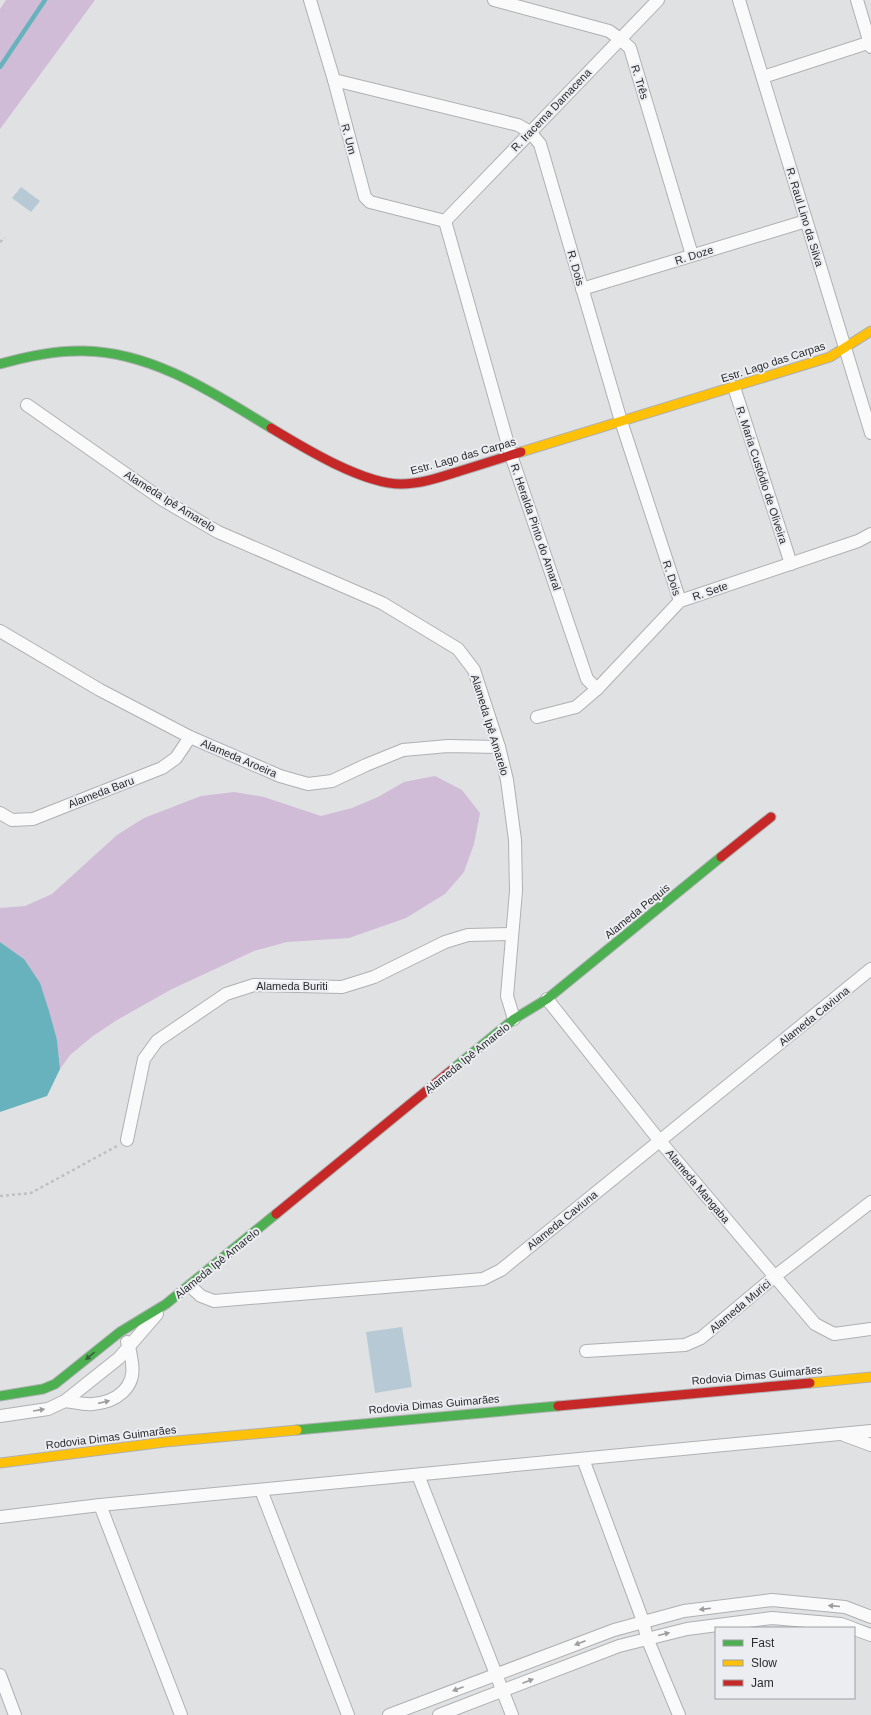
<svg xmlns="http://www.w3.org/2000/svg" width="871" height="1715" viewBox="0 0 871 1715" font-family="Helvetica,sans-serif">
<rect width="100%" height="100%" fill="#dfe1e3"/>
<g fill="#d1bcd7">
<polygon points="6,0 95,0 0,129 0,9"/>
<polygon points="435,776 462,790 480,813 474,844 464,872 445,894 406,918 349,938 287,942 254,951 172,989 117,1020 93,1036 70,1055 60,1069 57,1040 24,959 0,942 0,908 25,906 52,894 117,835 144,818 201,796 234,792 264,797 321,816 352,808 378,797 404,782"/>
</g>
<polygon fill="#67b2bc" points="0,942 24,959 40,983 49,1011 57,1040 60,1069 47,1096 0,1112"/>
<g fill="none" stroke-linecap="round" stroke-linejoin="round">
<polyline stroke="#67b2bc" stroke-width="4.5" points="0,67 45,0"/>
</g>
<g fill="#b6c9d5">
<polygon points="21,187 40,201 31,212 12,198"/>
<polygon points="402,1327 412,1387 375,1393 366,1332"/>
</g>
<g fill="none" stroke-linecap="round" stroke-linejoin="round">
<defs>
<g id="street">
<polyline points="310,0 334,80 365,197 370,202 445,221"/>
<polyline points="494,0 609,31 620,39 630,48 692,255"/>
<polyline points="739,0 871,433"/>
<polyline points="857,0 871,47"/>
<polyline points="763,77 871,42"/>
<polyline points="334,80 518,125 530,132 540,144 621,421 680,601"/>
<polyline points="445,221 511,455 587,679 597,689"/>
<polyline points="445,221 658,0"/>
<polyline points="582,289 806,221"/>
<polyline points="734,387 791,564"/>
<polyline points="27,405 163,500 218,532 382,603 458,649 474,670 499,747 507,780 515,840 516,891 507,996 514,1019"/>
<polyline points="0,631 100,690 190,737 280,776 308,784 332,781 366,765 403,750 448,746 499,747"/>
<polyline points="537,717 576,707 597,689 680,601 858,541 871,534"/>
<polyline points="0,813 12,820 33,819 162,768 176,758 190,737"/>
<polyline points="547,999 659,1140 815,1324 834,1334 871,1329"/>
<polyline points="127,1140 144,1059 157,1041 226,994 254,985 342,987 374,977 445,942 468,935 512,934"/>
<polyline points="190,1286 201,1296 214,1301 483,1279 501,1270 871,969"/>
<polyline points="586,1351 685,1345 701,1338 774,1277 871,1202"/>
<path d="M 65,1401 C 74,1402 84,1405 93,1404 C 116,1402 136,1388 132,1363 C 131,1356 130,1348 127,1342"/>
<polyline points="0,1416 48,1409 65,1401 119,1358 157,1314"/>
<polyline points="844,1435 871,1445"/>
<polyline points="583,1459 643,1621 647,1638 679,1715"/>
<polyline points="418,1475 512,1715"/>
<polyline points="261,1490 348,1715"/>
<polyline points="100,1505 181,1715"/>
<polyline points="0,1517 100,1505 871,1431"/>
<polyline points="854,1629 871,1635"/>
<polyline points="0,1675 15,1715"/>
<polyline points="389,1715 614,1630 684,1611 772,1600 845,1607 871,1617"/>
<polyline points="439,1715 619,1646 687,1629 772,1618 841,1624 852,1628"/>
</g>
<g id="fast">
<path d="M 0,364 C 28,356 55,350 84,351 C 153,352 215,394 271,428"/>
<polyline points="453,1069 514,1019 547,999 721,857"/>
<polyline points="0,1396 43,1389 55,1384 120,1332 166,1304 276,1214"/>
<polyline points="297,1430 558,1406"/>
</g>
<g id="slow">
<polyline points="521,452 830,357 871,331"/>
<polyline points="810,1383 871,1377"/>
<polyline points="0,1463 165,1442 297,1430"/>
</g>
<g id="jam">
<path d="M 271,428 C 304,448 363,484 401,484 C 421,484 441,477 460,471 C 480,465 501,458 521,452"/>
<polyline points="721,857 771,817"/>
<polyline points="276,1214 453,1069"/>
<polyline points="558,1406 810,1383"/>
</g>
</defs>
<use href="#street" stroke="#afb0b2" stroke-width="14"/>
<use href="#fast" stroke="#afb0b2" stroke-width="11"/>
<use href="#slow" stroke="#afb0b2" stroke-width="11"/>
<use href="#jam" stroke="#afb0b2" stroke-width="11"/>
<g stroke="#bfc0c1" stroke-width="2.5" stroke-dasharray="3 3" stroke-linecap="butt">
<polyline points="0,242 5,238"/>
<polyline points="0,1196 31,1193 117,1146"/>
</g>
<use href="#street" stroke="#fafafb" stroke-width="12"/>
<use href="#fast" stroke="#4caf50" stroke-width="9"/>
<use href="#slow" stroke="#ffc107" stroke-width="9"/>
<use href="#jam" stroke="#c62828" stroke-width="9"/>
</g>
<defs><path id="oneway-solid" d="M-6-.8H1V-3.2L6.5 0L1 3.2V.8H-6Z"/></defs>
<use fill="#38603b" href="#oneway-solid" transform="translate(90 1356) rotate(140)"/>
<g fill="#9c9d9e">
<use href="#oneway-solid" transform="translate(104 1402) rotate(-13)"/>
<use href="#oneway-solid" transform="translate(39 1410) rotate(-9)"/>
<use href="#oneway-solid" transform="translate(834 1606) rotate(-175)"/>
<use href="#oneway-solid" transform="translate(705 1609) rotate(173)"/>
<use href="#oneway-solid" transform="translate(664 1634) rotate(-14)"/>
<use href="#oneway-solid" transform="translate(580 1643) rotate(159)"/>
<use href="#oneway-solid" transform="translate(528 1681) rotate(-21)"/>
<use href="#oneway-solid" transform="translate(458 1689) rotate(159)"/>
</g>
<g text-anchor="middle" stroke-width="4" stroke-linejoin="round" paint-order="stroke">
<g font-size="11" fill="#2a2b2d" stroke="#ebedf1">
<text transform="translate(640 82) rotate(73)" y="4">R. Três</text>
<text transform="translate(551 110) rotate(-46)" y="4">R. Iracema Damacena</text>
<text transform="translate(349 139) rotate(75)" y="4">R. Um</text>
<text transform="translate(805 217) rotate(73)" y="4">R. Raul Lino da Silva</text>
<text transform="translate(694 255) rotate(-17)" y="4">R. Doze</text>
<text transform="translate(576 268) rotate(74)" y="4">R. Dois</text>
<text transform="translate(773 362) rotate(-18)" y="4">Estr. Lago das Carpas</text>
<text transform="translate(463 456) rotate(-16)" y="4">Estr. Lago das Carpas</text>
<text transform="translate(762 475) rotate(72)" y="4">R. Maria Custódio de Oliveira</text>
<text transform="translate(170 501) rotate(32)" y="4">Alameda Ipê Amarelo</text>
<text transform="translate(536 527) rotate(71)" y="4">R. Heralda Pinto do Amaral</text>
<text transform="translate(672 578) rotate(72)" y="4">R. Dois</text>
<text transform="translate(710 591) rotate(-19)" y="4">R. Sete</text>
<text transform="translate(490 725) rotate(73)" y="4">Alameda Ipê Amarelo</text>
<text transform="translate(239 758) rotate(23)" y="4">Alameda Aroeira</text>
<text transform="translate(101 792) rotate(-21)" y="4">Alameda Baru</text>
<text transform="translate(637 911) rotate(-39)" y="4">Alameda Pequis</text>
<text x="292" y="990">Alameda Buriti</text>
<text transform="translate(814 1016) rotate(-39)" y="4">Alameda Caviuna</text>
<text transform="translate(467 1058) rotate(-39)" y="4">Alameda Ipê Amarelo</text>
<text transform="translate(698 1186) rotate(50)" y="4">Alameda Mangaba</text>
<text transform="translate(562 1220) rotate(-39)" y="4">Alameda Caviuna</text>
<text transform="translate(217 1263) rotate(-39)" y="4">Alameda Ipê Amarelo</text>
<text transform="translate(740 1306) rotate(-40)" y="4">Alameda Murici</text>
<text transform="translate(757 1375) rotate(-5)" y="4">Rodovia Dimas Guimarães</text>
<text transform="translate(434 1404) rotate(-5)" y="4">Rodovia Dimas Guimarães</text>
<text transform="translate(111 1437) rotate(-7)" y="4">Rodovia Dimas Guimarães</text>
</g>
</g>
<rect x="715" y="1627" width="140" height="72" fill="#ebedf1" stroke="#9e9fa3"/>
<rect x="723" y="1640" width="20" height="6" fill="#4caf50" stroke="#9e9fa3"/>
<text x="751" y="1647" font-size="12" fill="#2a2b2d">Fast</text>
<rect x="723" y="1660" width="20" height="6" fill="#ffc107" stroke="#9e9fa3"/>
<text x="751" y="1667" font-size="12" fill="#2a2b2d">Slow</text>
<rect x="723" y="1680" width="20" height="6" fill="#c62828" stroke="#9e9fa3"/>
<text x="751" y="1687" font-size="12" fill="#2a2b2d">Jam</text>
</svg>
